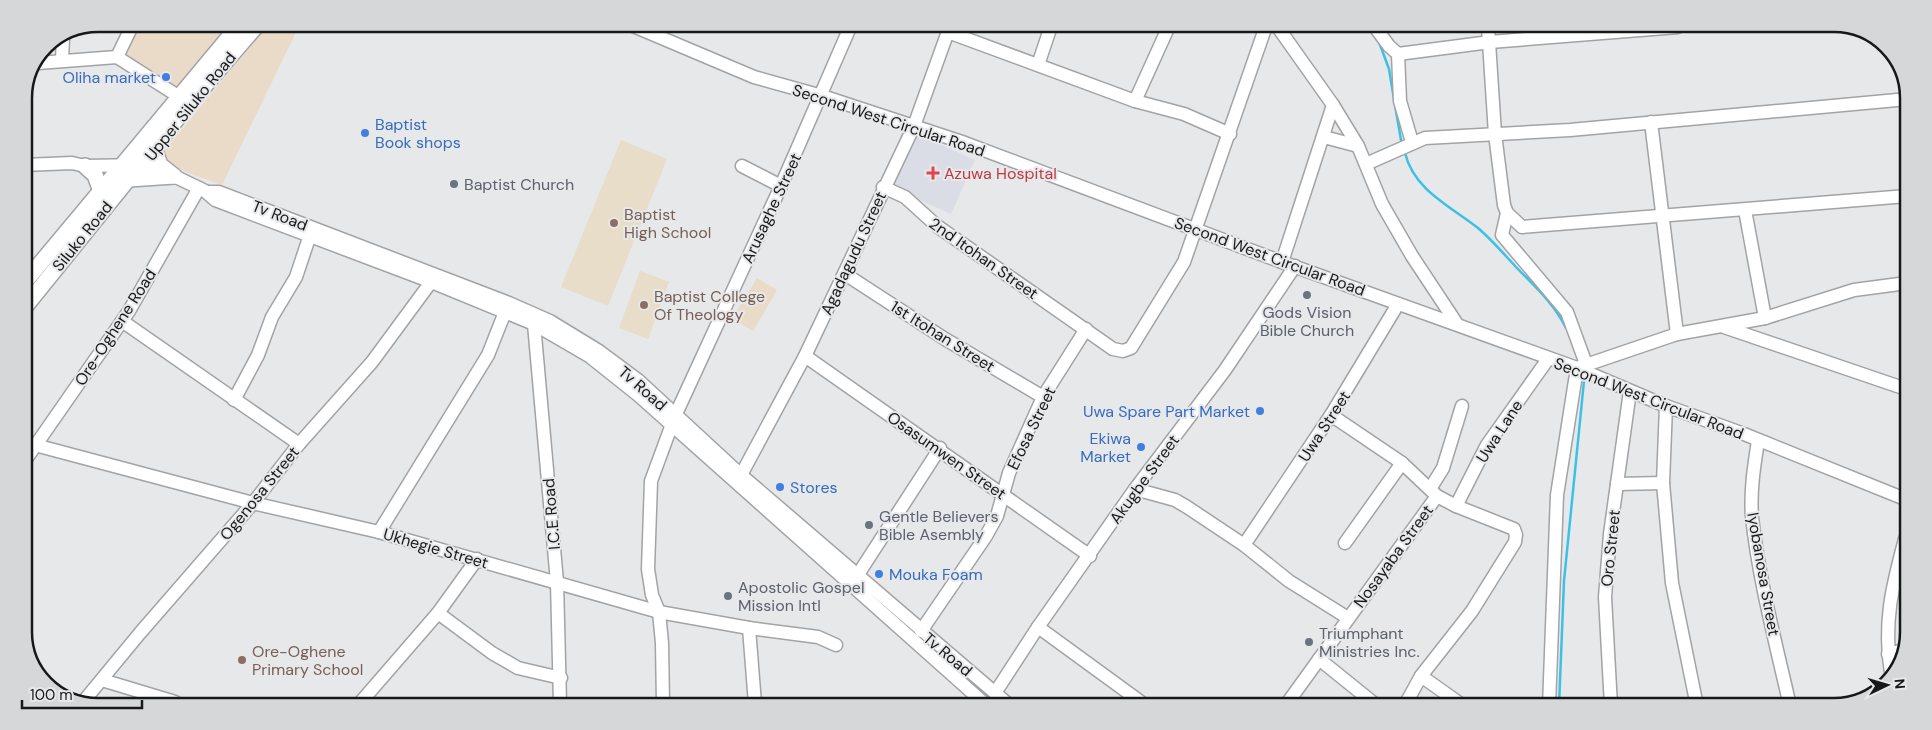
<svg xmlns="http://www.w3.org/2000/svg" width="1932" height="730" viewBox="0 0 1932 730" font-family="'DM Sans',sans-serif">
<rect width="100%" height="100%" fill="#e7e8ea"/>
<g fill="#eadbc9">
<polygon points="129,24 234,24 174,96 110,59"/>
<polygon points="269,24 300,24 222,185 186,172 159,157"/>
<polygon points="757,278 777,290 753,331 732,319"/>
</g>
<polygon fill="#dadde6" points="915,133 975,160 951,214 891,187"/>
<g fill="#e7ddc8">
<polygon points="621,140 667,159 608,306 561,287"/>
<polygon points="640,271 669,282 648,339 619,328"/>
</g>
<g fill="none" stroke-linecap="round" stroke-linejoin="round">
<g stroke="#3bc1e5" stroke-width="2.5">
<polyline points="1379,42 1389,69 1394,99"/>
<polyline points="1395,105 1401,140"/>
<path d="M 1405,153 C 1414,190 1450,206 1478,228 C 1491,239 1503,253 1515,266 C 1534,286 1554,303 1566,328"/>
<polyline points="1559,706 1564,581 1584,381"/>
</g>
<defs>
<g id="minor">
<polyline points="631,25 754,77 822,96 965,143 1282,262 1577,368 1666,406 1744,434 1905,499"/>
<polyline points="1277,26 1333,105 1358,146 1382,204 1412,256 1457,324"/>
<polyline points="1375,27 1389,46 1398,54 1400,101 1412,142"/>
<polyline points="1488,27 1495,134 1504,205 1507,213 1522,227 1907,196"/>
<polyline points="948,32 1135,101 1184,114 1230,134"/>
<polyline points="1398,54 1490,42 1678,27"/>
<polyline points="117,57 133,24"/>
<polyline points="62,59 63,39"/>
<polyline points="38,63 117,57 178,96"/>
<polyline points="1038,65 1051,26"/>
<polyline points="1135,101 1169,26"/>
<polyline points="1651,122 1677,334"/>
<polyline points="1324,137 1358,146"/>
<polyline points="1366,164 1425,138 1570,130 1908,99"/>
<polyline points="24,165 72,163 85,166 141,165 174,176 205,191"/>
<polyline points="742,166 781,186"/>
<polyline points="883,187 905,197 937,226 1113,349 1123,351 1131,348 1184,262 1266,26"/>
<polyline points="1745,210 1765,318"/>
<polyline points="1507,213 1502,235 1567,312 1586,364"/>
<polyline points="1282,262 1333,105"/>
<polyline points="845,274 945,339 1043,397"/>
<polyline points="122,321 299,444"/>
<polyline points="534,324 557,582 560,703"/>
<polyline points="1724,327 1906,389"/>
<polyline points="805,356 1090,556"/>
<polyline points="234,400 258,355 272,317 296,277 310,235"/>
<polyline points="1666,406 1663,483 1672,583 1697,706"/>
<path d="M 1758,441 C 1754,466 1750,492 1752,517 C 1759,581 1776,644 1790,706"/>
<polyline points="35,445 253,503 379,532 659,612 749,628 818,637 836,645"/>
<polyline points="24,462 129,311 199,188"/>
<polyline points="741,475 805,356 914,126 950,26"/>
<polyline points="1617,484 1663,483"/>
<polyline points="1135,489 1175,500 1187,507 1244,545 1289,581 1348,618"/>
<polyline points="1430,489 1443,468 1462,406"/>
<polyline points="1456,506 1487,445 1548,359"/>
<polyline points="379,532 488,355 505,312"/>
<polyline points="1345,543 1402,463"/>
<polyline points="1244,545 1331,415 1398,304"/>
<polyline points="857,576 940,448"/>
<polyline points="438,613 492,653 518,668 561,678"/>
<polyline points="1038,627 1145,705"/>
<polyline points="749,628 755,704"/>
<polyline points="921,631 986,536 997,516 1009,473 1043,397 1086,329"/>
<polyline points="1888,654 1904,650"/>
<polyline points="1319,659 1376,705"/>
<path d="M 1891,673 C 1883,623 1892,587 1905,539"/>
<polyline points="1421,676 1462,705"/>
<polyline points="102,680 175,702"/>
<polyline points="995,693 1038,627 1135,489 1225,370 1295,266"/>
<polyline points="83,702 140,633 253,503 299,444 372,362 431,282"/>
<polyline points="360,703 438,613 477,559"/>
<polyline points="663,704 662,643 659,612 652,595 648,569 651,481 675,416 781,186 851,25"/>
<polyline points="985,704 638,395 589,356 534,324 429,281 215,200 206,192 219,192 509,303 550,321 599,351 638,380 741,475 1008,704"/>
<polyline points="1286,705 1437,496 1402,463 1331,415"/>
<polyline points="1405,705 1421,676 1472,611 1515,542 1516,535 1514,529 1456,506 1437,496"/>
<polyline points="1549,706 1557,495 1577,368 1677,334 1765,318 1854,290 1907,283"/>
<polyline points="1611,706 1605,597 1610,534 1630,391"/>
</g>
<g id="major">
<polyline points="154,148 160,165 174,176"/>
<polyline points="85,166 95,175 101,191"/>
<polyline points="129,179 174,176"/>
<polyline points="24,283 240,24"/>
<polyline points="24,308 188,105 258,24"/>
</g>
</defs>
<use href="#minor" stroke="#a2a3a5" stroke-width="15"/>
<use href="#major" stroke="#a2a3a5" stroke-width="18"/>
<use href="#minor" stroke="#fff" stroke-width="12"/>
<use href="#major" stroke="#fff" stroke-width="15"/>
</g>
<g fill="#3f7fe0" stroke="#e7e8ea" stroke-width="2">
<circle cx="166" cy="77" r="5"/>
<circle cx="365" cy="133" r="5"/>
<circle cx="1260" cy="411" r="5"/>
<circle cx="1141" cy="447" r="5"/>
<circle cx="780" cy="487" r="5"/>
<circle cx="879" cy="574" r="5"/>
</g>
<path fill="#e0444e" stroke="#e7e8ea" stroke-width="2" d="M930.5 165.5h5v5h5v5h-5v5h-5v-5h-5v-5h5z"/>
<g fill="#6b7280" stroke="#e7e8ea" stroke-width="2">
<circle cx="454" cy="184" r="5"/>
<circle cx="1307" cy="295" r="5"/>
<circle cx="869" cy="525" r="5"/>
<circle cx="728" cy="596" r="5"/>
<circle cx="1309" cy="642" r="5"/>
</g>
<g fill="#8d6e63" stroke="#e7e8ea" stroke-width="2">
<circle cx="614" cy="223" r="5"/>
<circle cx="644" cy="305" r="5"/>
<circle cx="242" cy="660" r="5"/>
</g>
<g text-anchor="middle" stroke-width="4" stroke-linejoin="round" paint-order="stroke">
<g font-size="16" fill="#366cbe" stroke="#e7e8ea" text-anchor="end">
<text x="156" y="83">Oliha market</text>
<text x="375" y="130" text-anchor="start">Baptist<tspan x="375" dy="18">Book shops</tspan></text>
<text x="1250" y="417">Uwa Spare Part Market</text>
<text x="1131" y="444">Ekiwa<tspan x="1131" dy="18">Market</tspan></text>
<text x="790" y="493" text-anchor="start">Stores</text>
<text x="889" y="580" text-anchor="start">Mouka Foam</text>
</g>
<g font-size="16" fill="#171818" stroke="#e7e8ea">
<text transform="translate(190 106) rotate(-51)" y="6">Upper Siluko Road</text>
<text transform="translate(889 120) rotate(18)" y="6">Second West Circular Road</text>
<text transform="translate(771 208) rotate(-65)" y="6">Arusaghe Street</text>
<text transform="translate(280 215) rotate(21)" y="6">Tv Road</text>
<text transform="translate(82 236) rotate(-51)" y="6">Siluko Road</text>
<text transform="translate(853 253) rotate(-65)" y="6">Agadagudu Street</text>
<text transform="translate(1270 256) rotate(20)" y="6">Second West Circular Road</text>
<text transform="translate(984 258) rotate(35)" y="6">2nd Itohan Street</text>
<text transform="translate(115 327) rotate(-57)" y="6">Ore-Oghene Road</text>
<text transform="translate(943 336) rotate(32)" y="6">1st Itohan Street</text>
<text transform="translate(643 388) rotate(41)" y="6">Tv Road</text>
<text transform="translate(1649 398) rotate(21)" y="6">Second West Circular Road</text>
<text transform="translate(1324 426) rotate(-57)" y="6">Uwa Street</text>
<text transform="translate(1031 428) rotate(-64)" y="6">Efosa Street</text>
<text transform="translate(1499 431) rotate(-57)" y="6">Uwa Lane</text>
<text transform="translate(947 455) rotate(35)" y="6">Osasumwen Street</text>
<text transform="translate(1144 479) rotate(-54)" y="6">Akugbe Street</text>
<text transform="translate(259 493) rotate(-51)" y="6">Ogenosa Street</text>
<text transform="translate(551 514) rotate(-95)" y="6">I.C.E Road</text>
<text transform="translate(436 548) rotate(16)" y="6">Ukhegie Street</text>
<text transform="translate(1610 548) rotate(-84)" y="6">Oro Street</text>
<text transform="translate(1393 556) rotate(-54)" y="6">Nosayaba Street</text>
<text transform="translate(1764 574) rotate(80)" y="6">Iyobanosa Street</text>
<text transform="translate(948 654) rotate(40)" y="6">Tv Road</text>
</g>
<g font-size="16" fill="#be3a42" stroke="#e7e8ea" text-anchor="start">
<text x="944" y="179">Azuwa Hospital</text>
</g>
<g font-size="16" fill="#5b616d" stroke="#e7e8ea" text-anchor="start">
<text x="464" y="190">Baptist Church</text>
<text x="1307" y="318" text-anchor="middle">Gods Vision<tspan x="1307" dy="18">Bible Church</tspan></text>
<text x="879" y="522">Gentle Believers<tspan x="879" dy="18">Bible Asembly</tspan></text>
<text x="738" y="593">Apostolic Gospel<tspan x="738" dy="18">Mission Intl</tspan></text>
<text x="1319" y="639">Triumphant<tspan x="1319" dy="18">Ministries Inc.</tspan></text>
</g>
<g font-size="16" fill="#785e54" stroke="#e7e8ea" text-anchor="start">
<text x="624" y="220">Baptist<tspan x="624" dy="18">High School</tspan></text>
<text x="654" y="302">Baptist College<tspan x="654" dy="18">Of Theology</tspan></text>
<text x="252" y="657">Ore-Oghene<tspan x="252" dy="18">Primary School</tspan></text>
</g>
</g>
<path d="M0 0H1932V730H0ZM98 32H1834A66 66 0 0 1 1900 98V632A66 66 0 0 1 1834 698H98A66 66 0 0 1 32 632V98A66 66 0 0 1 98 32Z" fill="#d6d7d9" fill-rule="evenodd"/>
<path fill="none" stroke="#171818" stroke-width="2.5" d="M98 32H1834A66 66 0 0 1 1900 98V632A66 66 0 0 1 1834 698H98A66 66 0 0 1 32 632V98A66 66 0 0 1 98 32Z"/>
<g transform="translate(1887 685) rotate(85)" stroke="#e7e8ea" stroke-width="4" paint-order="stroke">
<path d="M0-4L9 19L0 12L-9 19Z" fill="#171818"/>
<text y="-8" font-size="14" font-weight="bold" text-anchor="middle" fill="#171818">N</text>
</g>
<path d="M22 700v8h120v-8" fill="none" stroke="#171818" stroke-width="2.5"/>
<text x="30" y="700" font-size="15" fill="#171818" stroke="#e7e8ea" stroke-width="4" paint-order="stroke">100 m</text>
</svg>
